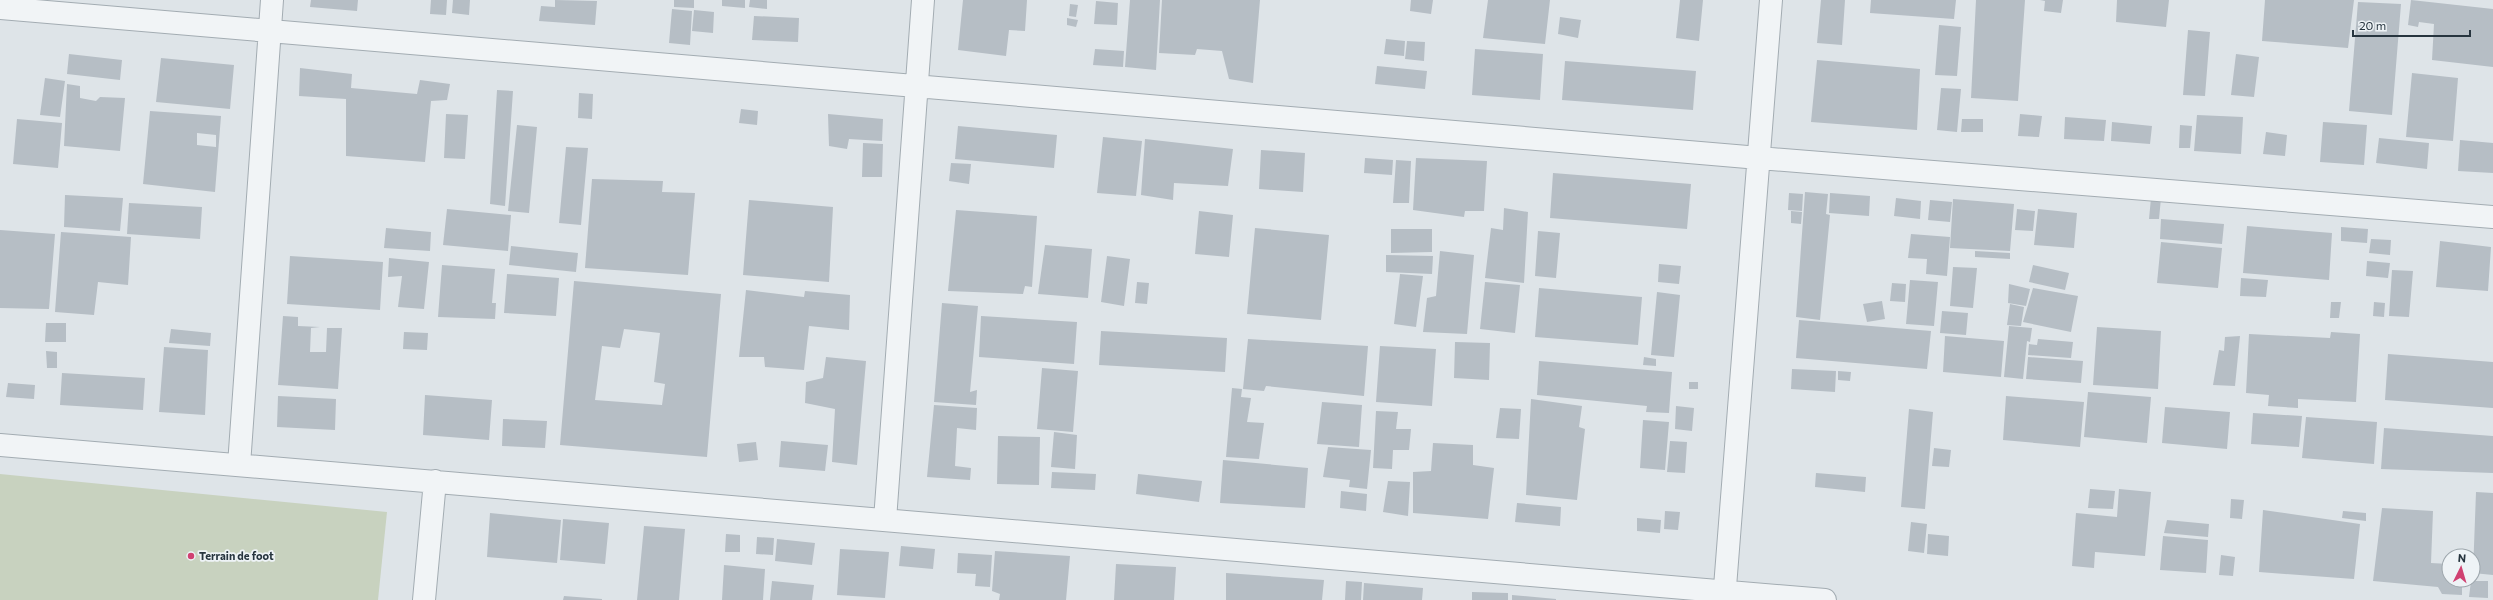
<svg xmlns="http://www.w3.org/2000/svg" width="2493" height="600" font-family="Commissioner,sans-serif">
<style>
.green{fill:#c8d2bf}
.building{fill:#b6bec5;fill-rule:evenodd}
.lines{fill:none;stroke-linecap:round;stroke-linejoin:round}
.minor-casing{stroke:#a3acb2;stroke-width:24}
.minor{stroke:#f1f4f6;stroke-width:22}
.poi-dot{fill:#d04171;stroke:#eef3f6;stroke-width:1.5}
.labels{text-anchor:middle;stroke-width:3.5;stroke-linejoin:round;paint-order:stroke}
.poi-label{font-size:11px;font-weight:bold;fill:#27353f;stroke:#eef3f6;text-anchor:start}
</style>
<rect width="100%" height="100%" fill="#dee4e8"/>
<!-- green -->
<path class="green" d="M0 474 387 512 378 600H0Z"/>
<!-- building -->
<path class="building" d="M311 0H358L357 11 310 7Z
M431 0H447L446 15 430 14Z
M453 0H470L469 15 452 13Z
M555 0 597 1 595 25 539 21 541 6 555 7Z
M674 0H694V8L674 7Z
M722 0H745V8L722 6Z
M750 0H767V9L749 7Z
M963 0H1027L1025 31 1009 30 1006 56 958 50Z
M1130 0H1160L1156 70 1125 67Z
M1162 0H1260L1253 83 1229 79 1222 51 1197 49 1195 55 1159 53Z
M1411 0H1433L1431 14 1410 11Z
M1488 0H1550L1545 44 1483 38Z
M1680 0H1703L1699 41 1676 38Z
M1821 0H1845L1842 45 1817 43Z
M1871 0H1956L1954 19 1870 13Z
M1976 0H2025L2018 101 1971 98Z
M2040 0H2063L2061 13 2044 11 2045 1Z
M2117 0H2169L2166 27 2116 22Z
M2265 0H2354L2348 48 2262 41Z
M2411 0 2493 9V67L2432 60 2434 24 2419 22 2418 27 2408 25Z
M1096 1 1118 3 1117 25 1094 24Z
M2358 2 2401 4 2392 115 2349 111Z
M1070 4 1078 5 1076 17 1069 16Z
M672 9 692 11 690 45 669 43Z
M694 10 714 12 713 33 692 31Z
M754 16 799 18 798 42 752 40Z
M1560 17 1581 20 1578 38 1558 34Z
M1067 18 1078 20 1076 27 1067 25Z
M1939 25 1961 27 1957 76 1935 75Z
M2188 30 2210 32 2205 96 2183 95Z
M1386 39 1405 41 1404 56 1384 54Z
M1407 41 1425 42 1424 61 1405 59Z
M1095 49 1124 51 1123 67 1093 65Z
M1475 49 1543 54 1540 100 1472 95Z
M69 54 122 60 120 80 67 74Z
M2236 54 2259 57 2254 97 2231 95Z
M161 58 234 65 230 109 156 102Z
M1817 60 1920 69 1917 130 1811 122Z
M1565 61 1696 71 1693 110 1562 100Z
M1377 66 1427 71 1425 89 1375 84Z
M300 68 352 74 351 88 417 94 420 80 450 84 447 100 431 101 425 162 346 156V99L299 96Z
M2412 73 2458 78 2453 141 2406 137Z
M45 78 65 81 60 117 40 115Z
M67 84 80 86V98L96 101 100 97 125 98 120 151 64 146Z
M1941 88 1961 89 1957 132 1937 130Z
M497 90 513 91 505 206 490 204Z
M579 93 593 94 592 119 578 118Z
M741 109 758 111 757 125 739 123Z
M150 111 221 116 215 192 143 184ZM197 133 216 135V147L197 145Z
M446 114 468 115 465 159 444 158Z
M828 114 883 119 882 141 849 139 847 149 829 146Z
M2020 114 2042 116 2039 137 2018 136Z
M2197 115 2243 117 2241 154 2194 151Z
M2065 117 2106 120 2104 141 2064 139Z
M17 119 62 123 58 168 13 164Z
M1962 119H1983V132H1961Z
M2112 122 2152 126 2150 144 2111 141Z
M2323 122 2367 125 2364 165 2320 162Z
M517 125 537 127 529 213 508 211Z
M2180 125 2192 126 2190 148H2179Z
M958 126 1057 135 1054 168 955 159Z
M2266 132 2287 135 2285 156 2263 154Z
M1103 137 1142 141 1136 196 1097 193Z
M2379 138 2429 143 2427 169 2376 163Z
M1145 139 1233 149 1228 186 1174 183 1173 200 1141 195Z
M2460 140 2493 143V173L2458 171Z
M863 143 883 144 882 177H862Z
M566 147 588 148 581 225 559 223Z
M1261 150 1305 153 1303 192 1259 189Z
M1365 158 1393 160 1392 175 1364 173Z
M1416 158 1487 161 1484 211H1465L1464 217 1413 210Z
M1396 160 1411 161 1409 203H1393Z
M951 163 971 164 969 184 949 181Z
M1553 173 1691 184 1687 229 1550 218Z
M592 179 663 181 662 192 695 193 688 275 585 268Z
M1805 192 1828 194 1826 214 1830 215 1820 320 1796 317Z
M1789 193 1803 194 1802 211 1788 210Z
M1830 193 1870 196 1869 216 1829 213Z
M65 195 123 198 120 231 64 227Z
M1896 198 1921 201 1920 219 1894 216Z
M2151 198H2161L2159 219H2149Z
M1953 199 2014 204 2010 251 1950 248Z
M749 200 833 207 829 282 743 275Z
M1930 200 1952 202 1950 222 1928 220Z
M129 203 202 207 200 239 127 234Z
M1504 208 1528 212 1524 283 1485 278 1491 228 1503 230Z
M447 209 511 215 508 251 443 245Z
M2017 209 2035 211 2033 231 2015 230Z
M2038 209 2077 213 2074 248 2034 245Z
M956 210 1037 216 1032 287 1025 286 1023 294 948 291Z
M1199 211 1233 215 1229 257 1195 254Z
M1791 211 1802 212 1801 224 1791 223Z
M2161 219 2224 224 2222 244 2160 239Z
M2247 226 2332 233 2329 280 2243 273Z
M2341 227 2368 229 2367 243 2341 241Z
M386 228 431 232 430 251 384 248Z
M1255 228 1329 235 1321 320 1247 314Z
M1391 229H1432V252L1391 253Z
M0 230 55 234 49 309 0 308Z
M1538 231 1560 233 1556 278 1535 276Z
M61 232 131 237 128 285 98 282 94 315 55 312Z
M1911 234 1950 237 1947 276 1926 274 1927 259 1908 258Z
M2371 239 2391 240 2390 255 2369 253Z
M2440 241 2491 247 2488 291 2436 287Z
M2161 242 2222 248 2218 288 2157 283Z
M1045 245 1092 249 1088 298 1038 294Z
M511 246 578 253 576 272 509 265Z
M1440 251 1474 255 1467 334 1423 332 1427 298 1436 296Z
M1975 251 2010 253V259L1975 257Z
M1386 255 1433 256 1432 274 1386 272Z
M290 256 383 262 380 310 287 304Z
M1107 256 1130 259 1124 306 1101 302Z
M389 258 429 262 424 309 398 307 402 276 388 277Z
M2367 261 2390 263 2388 278 2366 276Z
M1659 264 1681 266 1679 284 1658 282Z
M442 265 495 269 492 303H496L495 319 438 317Z
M2033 265 2069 273 2065 290 2029 282Z
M1953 267 1977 268 1973 308 1950 306Z
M2392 270 2413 271 2409 317 2389 316Z
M507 274 559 278 556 316 504 313Z
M1400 274 1423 276 1416 327 1394 324Z
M2241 278 2268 280 2266 297 2240 296Z
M1910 280 1938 282 1934 326 1906 324Z
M574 281 721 294 707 457 560 445ZM624 329 660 333 654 382 665 384 662 405 595 400 602 346 620 348Z
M1137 282 1149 283 1147 304 1135 303Z
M1485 282 1520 285 1515 333 1480 329Z
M1892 283 1906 284 1905 302 1890 301Z
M2009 284 2030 289 2026 306 2008 303Z
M1539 288 1642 297 1638 345 1535 337Z
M2033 288 2078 296 2071 332 2023 322Z
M746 290 804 297 805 291 850 295 849 330 809 326 804 370 765 367 764 357H739Z
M1657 292 1680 295 1674 357 1651 355Z
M1882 301 1885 319 1867 322 1863 304Z
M2331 302H2341L2339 318H2330Z
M2374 302 2385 303 2384 317 2373 316Z
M942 303 978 306 970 392 977 390 976 405 934 402Z
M2010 304 2024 307 2021 326 2007 325Z
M1942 311 1968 313 1966 335 1940 333Z
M283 316 298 317V326L320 327 311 328 310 352H326L327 328H342L338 389 278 385Z
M981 316 1077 322 1074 364 979 357Z
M1799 320 1931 331 1927 369 1796 358Z
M46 323H66V342H45Z
M2009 326 2032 328 2030 342 2027 341 2023 379 2004 377Z
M2097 327 2161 331 2158 389 2093 385Z
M171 329 211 333 210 346 169 343Z
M1101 331 1227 338 1225 372 1099 365Z
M404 332 428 333 427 350 403 349Z
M2331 332 2360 334 2356 402 2298 399V408L2268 406 2269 395 2246 393 2249 334 2330 338Z
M1945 336 2004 341 2001 377 1943 372Z
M2240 336 2235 386 2213 385 2219 350 2224 351 2225 337Z
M1248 339 1368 346 1364 396 1266 386 1264 391 1243 389Z
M2038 339 2073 342 2071 358 2028 355 2029 344 2037 345Z
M1455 342 1490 343 1489 380 1454 378Z
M1380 346 1436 349 1432 406 1376 402Z
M164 347 208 350 205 415 159 412Z
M46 351 57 352V368H47Z
M2388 354 2493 362V408L2385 400Z
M826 357 866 361 857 465 832 462 835 409 805 403 806 382 823 378Z
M1644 357 1656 359V366L1643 365Z
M2028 357 2083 361 2081 383 2026 379Z
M1539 361 1672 372 1669 413 1646 412 1647 406 1537 395Z
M1042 368 1078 371 1073 432 1037 429Z
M1792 369 1836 371 1835 392 1791 389Z
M1838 371 1851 372 1850 381 1838 380Z
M62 373 145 378 143 410 60 405Z
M1689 382H1698V389H1689Z
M8 383 35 385 34 399 6 397Z
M1232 388 1242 389 1241 397 1251 398 1247 422 1264 423 1259 459 1226 457Z
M2088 392 2151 397 2147 443 2084 437Z
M425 395 492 400 489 440 423 435Z
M278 396 336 399 335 430 277 427Z
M2006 396 2084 402 2080 447 2003 440Z
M1531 399 1582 406 1579 427 1585 429 1577 500 1526 495Z
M1322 402 1362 405 1359 447 1317 444Z
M934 405 977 408 976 430 957 428 955 466 971 468 970 480 927 477Z
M1676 406 1694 408 1692 431 1675 429Z
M2165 407 2230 412 2227 449 2162 443Z
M1500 408 1521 409 1519 439 1496 438Z
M1909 409 1933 412 1925 509 1901 507Z
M1376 411 1398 412 1396 429H1411L1409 450H1393L1392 469 1373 468Z
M2253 413 2302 416 2299 447 2251 444Z
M2306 417 2377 422 2374 464 2302 458Z
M503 419 547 421 545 448 502 446Z
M1643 420 1669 422 1665 470 1640 468Z
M2384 428 2493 436V473L2381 469Z
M1054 432 1077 435 1075 469 1051 467Z
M998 436 1040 437 1039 485 997 484Z
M781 441 828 445 825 471 779 467Z
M1670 441 1687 442 1685 473 1667 472Z
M756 442 758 460 739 462 737 444Z
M1433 443 1473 445V465L1494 468 1488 519 1413 513V472L1431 471Z
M1328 447 1371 450 1367 489 1349 487 1350 480 1323 477Z
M1934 448 1951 450 1949 467 1932 466Z
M1223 460 1308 468 1305 508 1220 503Z
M1052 472 1096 474 1095 490 1051 488Z
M1816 473 1866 477 1865 492 1815 487Z
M1138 474 1202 481 1199 502 1136 494Z
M1388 481 1410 482 1408 516 1383 512Z
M2090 489 2115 491 2113 509 2088 508Z
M2119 489 2151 492 2145 556 2095 552 2094 568 2072 566 2076 513 2117 517Z
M1341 491 1367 494 1366 511 1340 508Z
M2476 492 2493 493V575L2473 573Z
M2231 499 2244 500 2242 519 2230 518Z
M1517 503 1561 507 1560 526 1515 522Z
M2382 508 2433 511 2431 563 2449 564V580H2462V595L2442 594 2438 587 2373 581Z
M2263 510 2360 524 2354 579 2259 572Z
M1665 511 1680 512 1678 530 1664 529Z
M2343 511 2366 513V521L2342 518Z
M490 513 561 520 557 563 487 557Z
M1637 518 1661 520 1660 533 1637 531Z
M563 519 609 523 605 564 560 560Z
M2167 520 2209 524 2208 537 2164 533Z
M1911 522 1927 524 1924 553 1908 551Z
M644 526 685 529 679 600H637Z
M726 534 740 535V552H725Z
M1928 534 1949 536 1948 556 1927 554Z
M2163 536 2208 540 2206 573 2160 570Z
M757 537 774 538 773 555 756 554Z
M777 539 815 543 812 565 775 561Z
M901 546 935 549 933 569 899 566Z
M840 549 889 552 885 598 837 595Z
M995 551 1070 556 1066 600H999L1000 594 992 591Z
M958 553 992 555 990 587 975 586 976 574 957 573Z
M2221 555 2235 557 2233 576 2219 575Z
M1116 564 1176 567 1174 600H1114Z
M724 565 765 569 763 600H722Z
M1226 573 1324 580 1322 600H1226Z
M772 581 814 585 812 600H770Z
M1346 581 1362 582 1361 600H1345Z
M2471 581H2488V598L2469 597Z
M1364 583 1423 588 1422 600H1363Z
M1472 592 1508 593V600H1472Z
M1512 595 1556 599V600H1512Z
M564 596 602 599V600H563Z"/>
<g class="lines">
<!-- minor casing -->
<g class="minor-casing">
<path id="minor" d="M0 8 1759 158 2493 217
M0 445 1825 600
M239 465 272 0
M885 520 923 0
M424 600 435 481
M1724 600 1771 0"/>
</g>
<!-- minor -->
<use href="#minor" class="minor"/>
</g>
<!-- markers -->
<circle class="poi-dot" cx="191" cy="556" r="4"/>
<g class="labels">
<!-- poi labels -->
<g class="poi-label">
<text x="199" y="560">Terrain de foot</text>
</g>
</g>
<!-- north arrow -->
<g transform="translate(2461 568) rotate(5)"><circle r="19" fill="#eef3f6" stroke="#9ea7ad"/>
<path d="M0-3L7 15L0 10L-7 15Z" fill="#d04171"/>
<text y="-6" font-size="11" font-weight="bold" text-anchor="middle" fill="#27353f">N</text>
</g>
<!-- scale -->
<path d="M2353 30v6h117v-6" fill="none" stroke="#27353f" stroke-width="2"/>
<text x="2359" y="30" font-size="12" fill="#27353f" stroke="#eef3f6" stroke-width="3" paint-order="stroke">20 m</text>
</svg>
